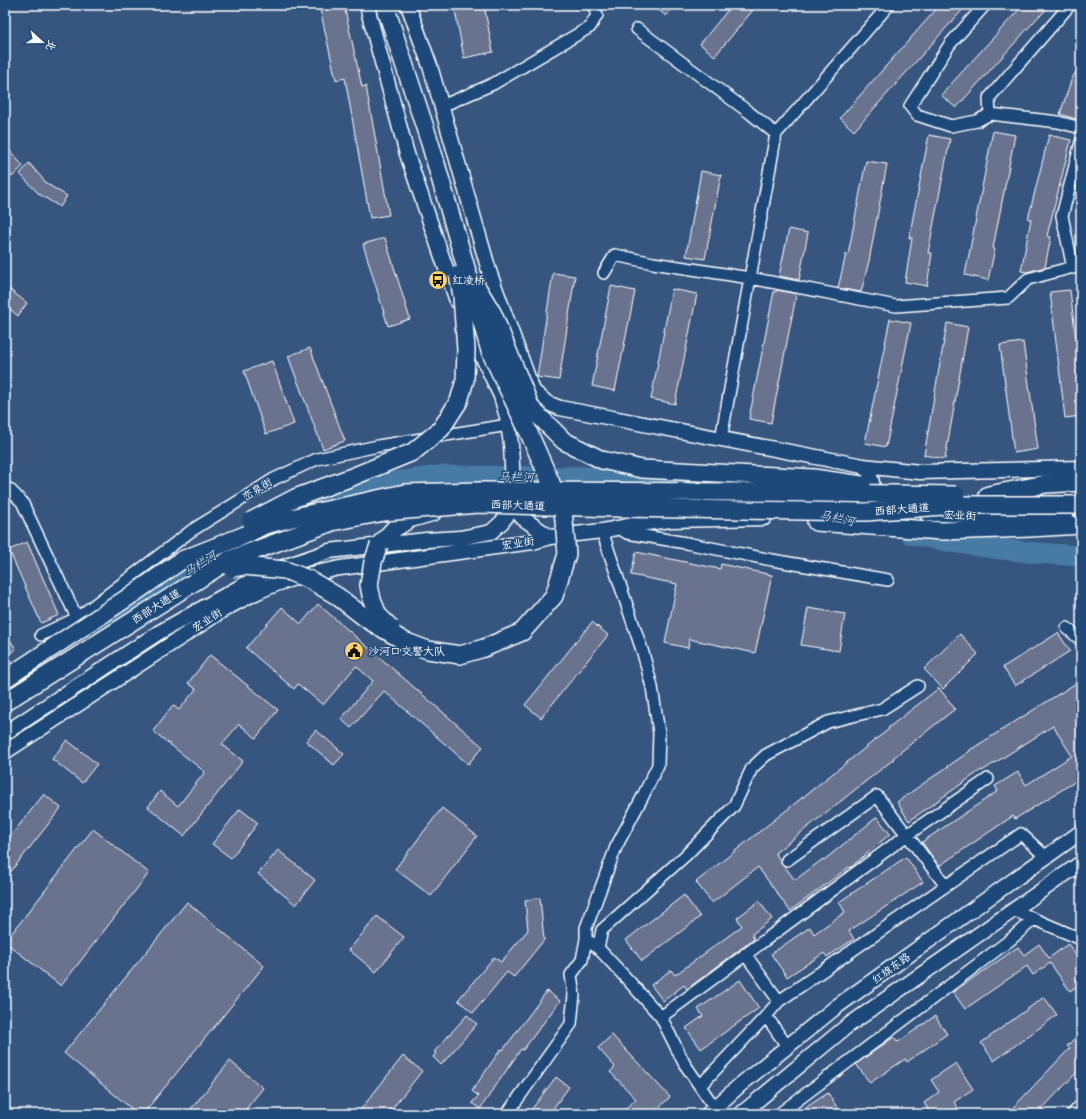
<svg xmlns="http://www.w3.org/2000/svg" width="1086" height="1119" font-family="'Playpen Sans','LXGW WenKai TC',sans-serif">
<style>
.lines{fill:none;stroke-linecap:round;stroke-linejoin:round}
.river{stroke:#477aa4;stroke-width:21}
.building{fill:#6b738d;stroke:#fff}
.minor-casing{stroke:#fff;stroke-width:14}
.major-casing{stroke:#fff;stroke-width:17}
.highway-casing{stroke:#fff;stroke-width:20}
.minor{stroke:#1f4a7a;stroke-width:11}
.major{stroke:#1f4a7a;stroke-width:14}
.highway{stroke:#1f4a7a;stroke-width:17}
.highway-bridge-casing{stroke:#fff;stroke-width:20;stroke-linecap:butt}
.highway-bridge{stroke:#1f4a7a;stroke-width:17}
.labels{text-anchor:middle;stroke-width:3;stroke-linejoin:round;paint-order:stroke}
.poi-label{font-size:11px;fill:#fff;stroke:#1f4a7a;text-anchor:start}
.street-label{font-size:11px;fill:#fff;stroke:#1f4a7a}
.water-label{font-size:12px;font-style:italic;fill:#d1dee8;stroke:#1f4a7a}
</style>
<rect width="100%" height="100%" fill="#365680"/>
<filter id="ink" filterUnits="userSpaceOnUse"><feTurbulence type="fractalNoise" baseFrequency=".025" numOctaves="2"/><feDisplacementMap in="SourceGraphic" scale="8" xChannelSelector="R" yChannelSelector="G"/><feConvolveMatrix kernelMatrix="1 2 1 2 8 2 1 2 1" color-interpolation-filters="sRGB"/></filter>
<g filter="url(#ink)">
<g class="lines">
<!-- river -->
<path class="river" d="M719 496 783 507
M269 523 300 505 352 488 439 476 601 477 668 488
M911 534C967 546 1024 553 1081 556
M104 630 208 558 232 545"/>
</g>
<!-- building -->
<path class="building" d="M319 5H344L362 87 366 86 389 215 370 218 345 78 336 80Z
M454 5H484L493 52 464 58Z
M653 5H676L666 16Z
M732 5H747L753 10 715 56 700 44Z
M940 5H967L946 28 854 131 840 118Z
M1023 5H1050L1040 16V15L956 108 941 95Z
M1081 65V115L1079 120 1060 114 1072 78Z
M993 131 1015 135 993 248 995 249 988 280 965 275Z
M929 135 950 139 928 253H932L927 286 905 282 912 238H909Z
M1049 135 1071 140 1047 236 1051 237 1045 267 1027 272 1021 271 1031 219H1028Z
M5 145 23 166 12 177 5 168Z
M866 161 887 164 869 261 861 292 838 288 846 254 848 255Z
M29 163 47 184 67 196 60 207 39 194 20 174Z
M701 171 721 175 705 259 686 256Z
M789 229 808 233 799 280 779 276Z
M385 238 410 319 388 326 363 244Z
M553 273 575 276 559 380 537 377Z
M5 286 27 303 18 316 5 305Z
M611 286 635 291 615 391 592 386Z
M672 289 697 294 675 404 651 399Z
M777 290 796 294V296L771 423 749 419 774 291 776 292Z
M1070 290 1081 381V416L1065 418 1050 292Z
M890 319 911 323 886 447 865 443Z
M947 323 968 327 945 459 924 455Z
M1023 342 1038 449 1014 453 1000 345Z
M310 348 345 441 323 449 288 356Z
M272 361 294 424 266 434 244 371Z
M27 542 59 615 41 623 9 550Z
M636 552 720 569 721 564 772 575 755 653 689 639 688 648 665 643 677 584 631 575Z
M318 604 483 747 468 764 384 691 351 728 341 719 373 681 356 666 323 705 298 684 294 689 246 648 282 607 301 624Z
M808 608 845 614 839 651 801 645Z
M592 622 608 635 541 718 525 705Z
M5 632 16 649 5 656Z
M1058 633 1070 651 1015 686 1003 667Z
M960 634 978 654 943 689 924 669Z
M210 655 278 710 256 738 239 724 222 744 243 761 184 836 148 807 160 791 178 806 205 772 153 731 173 705 179 710 196 689 188 683Z
M1081 680V778L1015 819 1013 816 939 866 922 842 998 791 995 786 1018 772 1026 785 1072 756 1053 726 982 771 981 770 909 821 897 802 970 751V750Z
M939 688 955 709 893 758 894 759 775 853 780 860 782 864 785 867 795 880 823 859 824 860 877 817 890 834 850 868 849 867 790 911 758 867 712 903 696 882 827 778 889 729 888 728Z
M316 730 344 754 334 765 306 741Z
M67 740 97 764 82 783 52 759Z
M44 794 61 808 5 879V843Z
M442 808 477 836 431 896 395 869Z
M240 809 258 823 231 858 212 844Z
M93 829 149 873 61 986 5 942Z
M278 850 315 880 296 905 258 874Z
M906 857 923 882 849 931 854 939 827 957 824 953 787 977 771 954 810 927 814 934 845 912 839 902Z
M684 895 700 917 642 961 626 940Z
M540 898 544 940 514 977 507 972 473 1013 458 1000 494 957 501 962 528 930 525 900Z
M759 901 772 919 752 934 754 939 687 989 684 985 663 1001 651 985 671 970 675 975 742 926 737 918Z
M187 902 264 966 143 1114H138L64 1053Z
M377 916 404 937 376 972 349 950Z
M1039 944 1049 958 1068 944 1081 962V983L1070 991 1050 963 1033 975 1027 966 965 1009 953 992 1018 947 1024 955Z
M740 980 759 1008 701 1049 686 1028 703 1016 698 1009Z
M547 991 560 1001 523 1050 521 1049 480 1109 472 1103 478 1096 472 1091 501 1049 503 1050Z
M1044 997 1057 1015 994 1061 981 1043Z
M467 1015 477 1024 441 1065 433 1057 436 1053 434 1052Z
M935 1016 947 1034 907 1062 905 1059 870 1083 856 1064 894 1037 898 1042Z
M1081 1032V1068L1037 1114H1007L1070 1048 1067 1046Z
M612 1035 670 1097 652 1114H620L636 1099 610 1072 615 1067 598 1048Z
M403 1056 422 1071 388 1114H357Z
M230 1061 263 1088 242 1114H187Z
M956 1063 973 1089 954 1102 958 1108 949 1114H931L924 1103 939 1092 931 1080Z
M556 1077 569 1087 549 1114H528Z
M828 1093 841 1114H796Z"/>
<g class="lines">
<!-- minor casing -->
<g class="minor-casing">
<path id="minor" d="M985 5 950 44 910 106 917 115 951 126 977 121 990 114 1058 122 1081 128
M637 29 750 113 776 134
M442 106 493 84 590 27 597 15 593 5
M990 114 989 98 1070 5
M1073 268 1062 216 1081 142
M604 273 615 255 653 263 750 278 896 306 1008 298 1028 279 1081 265
M721 439 776 134 889 5
M5 487 9 489 22 502 77 618
M619 528 627 533 686 543 772 560 888 580
M602 531 643 653 652 687 659 733 658 765 642 798 616 847 586 928V939L598 948 627 979 661 1017 684 1063 719 1114
M1067 628 1081 640
M41 635 77 618 191 531 274 479 317 459 378 446 508 425
M787 860 877 796 946 886
M1013 910 1081 939
M598 948 602 930 686 855 734 806 752 768 766 755 828 722 882 709 918 686
M745 954 779 1001
M766 1016 779 1001 1021 834 1046 857
M661 1017 907 835 988 779
M700 1086 766 1016 787 1046
M507 1114 571 1024 574 995 571 975 582 960 586 939
M779 1114 1010 940 1034 919
M1073 1114 1081 1105"/>
</g>
<!-- major casing -->
<g class="major-casing">
<path id="major" d="M367 5 370 18 407 154 457 301
M408 5 430 66 490 274 533 391 547 403 560 408 863 466 920 472 1081 468
M863 466C874 479 876 489 866 503
M513 508 524 519 550 537
M927 514H943L1066 519
M5 733 158 633 263 574 329 551 426 540 460 538 491 532 502 522 513 508V485L511 444 507 417 501 396 466 322
M5 752 223 610C243 599 263 588 285 581 303 575 322 572 340 568L533 542 550 537 602 531 632 525 670 520 764 518
M708 1114 740 1085 836 1007 1081 832
M741 1114 846 1027 1081 863"/>
</g>
<!-- highway casing -->
<g class="highway-casing">
<path id="highway" d="M988 495 1046 484 1081 482
M816 522 942 531 1030 528 1081 525
M379 545 395 528 409 519 433 512"/>
</g>
<!-- minor -->
<use href="#minor" class="minor"/>
<!-- major -->
<use href="#major" class="major"/>
<!-- highway -->
<use href="#highway" class="highway"/>
<!-- highway-bridge casing -->
<g class="highway-bridge-casing">
<path id="highway-bridge" d="M478 289 493 314 531 408 564 441 602 460 642 469 813 478 862 485
M251 521 295 498 352 477 413 452 441 429 459 401 465 380 466 350 462 296 458 275
M379 545 373 562 369 585 372 600 378 615 391 628
M232 568 244 566 285 570 310 580 337 596 368 620 404 641 428 650 460 655 484 648 522 632 554 596 567 554 563 510 528 431 490 351 430 143 388 15
M5 679 133 594 182 560 245 535 265 525 304 515 405 493 479 491 749 492 956 495
M5 702 229 560 332 522 384 512 478 504 621 508 866 512 955 505H1081"/>
</g>
<!-- highway-bridge -->
<use href="#highway-bridge" class="highway-bridge"/>
</g>
</g>
<!-- icons -->
<defs>
<g id="bus-disc" transform="scale(1)"><circle r="9.5" fill="#ffd166" stroke="#1f4a7a"/><path d="M-5-6H5V4H4V6H2V4H-2V6H-4V4H-5ZM-3.5-4V0h7V-4ZM-3.5 1.2v1.5H-2V1.2ZM2 1.2v1.5H3.5V1.2Z" fill="#111"/></g>
<g id="civic-disc" transform="scale(1)"><circle r="9.5" fill="#ffd166" stroke="#1f4a7a"/><path d="M-.6-6.5H3V-4.5H.6V-3L4-1V1h2V6H-6V1h2V-1L-.6-3ZM-1.2 2.5V6h2.4V2.5Z" fill="#111"/></g>
</defs>
<g fill-rule="evenodd">
<use href="#bus-disc" x="438" y="280"/>
<use href="#civic-disc" x="354" y="651"/>
</g>
<g class="labels">
<!-- poi labels -->
<g class="poi-label">
<text x="452" y="284">红凌桥</text>
<text x="368" y="655">沙河口交警大队</text>
</g>
<!-- street labels -->
<g class="street-label">
<text transform="translate(257 489) rotate(-32)" y="4">峦泉街</text>
<text transform="translate(518 505) rotate(2)" y="4">西部大通道</text>
<text transform="translate(902 509) rotate(-4)" y="4">西部大通道</text>
<text transform="translate(960 515) rotate(2)" y="4">宏业街</text>
<text transform="translate(518 543) rotate(-9)" y="4">宏业街</text>
<text transform="translate(156 606) rotate(-32)" y="4">西部大通道</text>
<text transform="translate(207 620) rotate(-33)" y="4">宏业街</text>
<text transform="translate(891 968) rotate(-36)" y="4">红旗东路</text>
</g>
<!-- water labels -->
<g class="water-label">
<text x="516" y="481">马栏河</text>
<text transform="translate(837 518) rotate(12)" y="4">马栏河</text>
<text transform="translate(200 564) rotate(-33)" y="4">马栏河</text>
</g>
</g>
<!-- margin -->
<rect width="1086" height="1119" fill="none" stroke="#1f4a7a" stroke-width="20"/>
<rect x="10" y="10" width="1066" height="1099" fill="none" stroke="#fff" stroke-width="1.5" filter="url(#ink)"/>
<!-- north arrow -->
<g transform="translate(42 42) rotate(111)" stroke="#1f4a7a" stroke-width="3" paint-order="stroke">
<path d="M0-3L7 15L0 10L-7 15Z" fill="#ffffff"/>
<text y="-6" font-size="11" font-weight="bold" text-anchor="middle" fill="#ffffff">北</text>
</g>
</svg>
